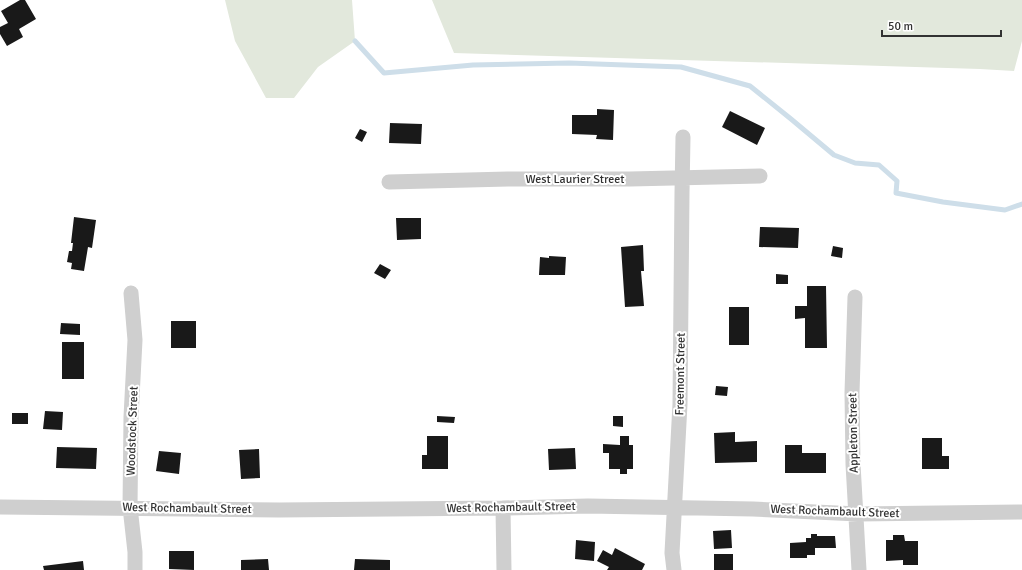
<svg xmlns="http://www.w3.org/2000/svg" width="1022" height="570" font-family="Signika,sans-serif">
<style>
.green{fill:#e2e8dc}
.lines{fill:none;stroke-linecap:round;stroke-linejoin:round}
.stream{stroke:#cedee9;stroke-width:5}
.building{fill:#191919}
.street{stroke:#cfcfcf;stroke-width:15}
.labels{text-anchor:middle;stroke-width:4;stroke-linejoin:round;paint-order:stroke}
.street-label{font-size:12px;fill:#323232;stroke:#fff}
</style>
<rect width="100%" height="100%" fill="#fff"/>
<!-- green -->
<path class="green" d="M225 0H352L355 41 318 67 294 98H266L235 41Z
M432 0H1022V41L1014 71 980 69 454 53Z"/>
<g class="lines">
<!-- stream -->
<path class="stream" d="M355 41 384 73 473 65 569 63 681 67 750 86 791 119 834 155 855 163 879 165 897 181 896 193 943 202 1005 210 1022 204"/>
</g>
<!-- building -->
<path class="building" d="M20 0H25L36 19 19 29 23 37 7 46 0 34V27L8 23 1 11Z
M597 109 614 110 613 140 596 139 597 135 572 134V115H597Z
M730 111 765 128 757 145 722 127Z
M390 123 422 124 421 144 389 143Z
M360 129 367 132 362 142 355 138Z
M74 217 96 220 92 248 88 247 84 271 71 269 72 263 67 262 69 251H72L73 243H71Z
M396 218H421V239L397 240Z
M760 227 799 228 798 248 759 247Z
M643 245 644 271H641L644 306 625 307 621 247Z
M833 246 843 248 842 258 831 256Z
M549 256 566 257 565 275H539L540 257 549 258Z
M380 264 391 270 385 279 374 273Z
M776 274 788 275V284H776Z
M807 286H826L827 348H805V318L795 319V306H807Z
M729 307H749V345H729Z
M171 321H196V348H171Z
M61 323 80 324V335L60 334Z
M62 342H84V379H62Z
M716 386 728 387 727 396 715 395Z
M45 411 63 412 62 430 43 429Z
M12 413H28V424H12Z
M437 416 455 417 454 423 437 422Z
M613 416H623V427L613 426Z
M735 432V442L757 441V462L715 463 714 433Z
M427 436H448V469H422V455H427Z
M620 436H629V445H633V469H627V474H620V469H609V453H603V444L620 445Z
M922 438H942V456H949V469H922Z
M785 445H802V453H826V473H785Z
M57 447 97 448 96 469 56 468Z
M575 448 576 469 549 470 548 449Z
M259 449 260 478 241 479 239 450Z
M159 451 181 453 179 474 156 471Z
M731 530 732 548 714 549 713 531Z
M811 534H817V536H835L836 548H815V555H807V558H790V543L806 542V538H811Z
M893 535H904L905 541H918V565H903V560L886 561V540H893Z
M576 540 595 542 594 561 575 559Z
M615 548 645 564 642 570H607L609 567 597 561 603 550 612 555Z
M169 551H194V570L169 569Z
M714 554H733V570H714Z
M268 559 269 570H241V560Z
M355 559 390 560V570H354Z
M83 561 84 570H44L43 566Z"/>
<g class="lines">
<!-- street -->
<path class="street" d="M389 182 508 179H630L760 176
M131 293 135 340 131 417 130 507 135 552V570
M855 297 852 393 853 464 859 570
M0 507 279 510 503 508 588 506 753 509 858 514 1022 512
M503 508 504 570
M674 570 672 553 680 404 682 193 683 137"/>
</g>
<g class="labels">
<!-- street labels -->
<g class="street-label">
<text x="575" y="183">West Laurier Street</text>
<text transform="translate(680 374) rotate(-89)" y="4">Freemont Street</text>
<text transform="translate(132 431) rotate(-88)" y="4">Woodstock Street</text>
<text transform="translate(853 433) rotate(-91)" y="4">Appleton Street</text>
<text transform="translate(511 507) rotate(-1)" y="4">West Rochambault Street</text>
<text transform="translate(187 508) rotate(1)" y="4">West Rochambault Street</text>
<text transform="translate(835 511) rotate(2)" y="4">West Rochambault Street</text>
</g>
</g>
<!-- scale -->
<path d="M882 30v6h119v-6" fill="none" stroke="#323232" stroke-width="2"/>
<text x="888" y="30" font-size="12" fill="#323232" stroke="#ffffff" stroke-width="3" paint-order="stroke">50 m</text>
</svg>
